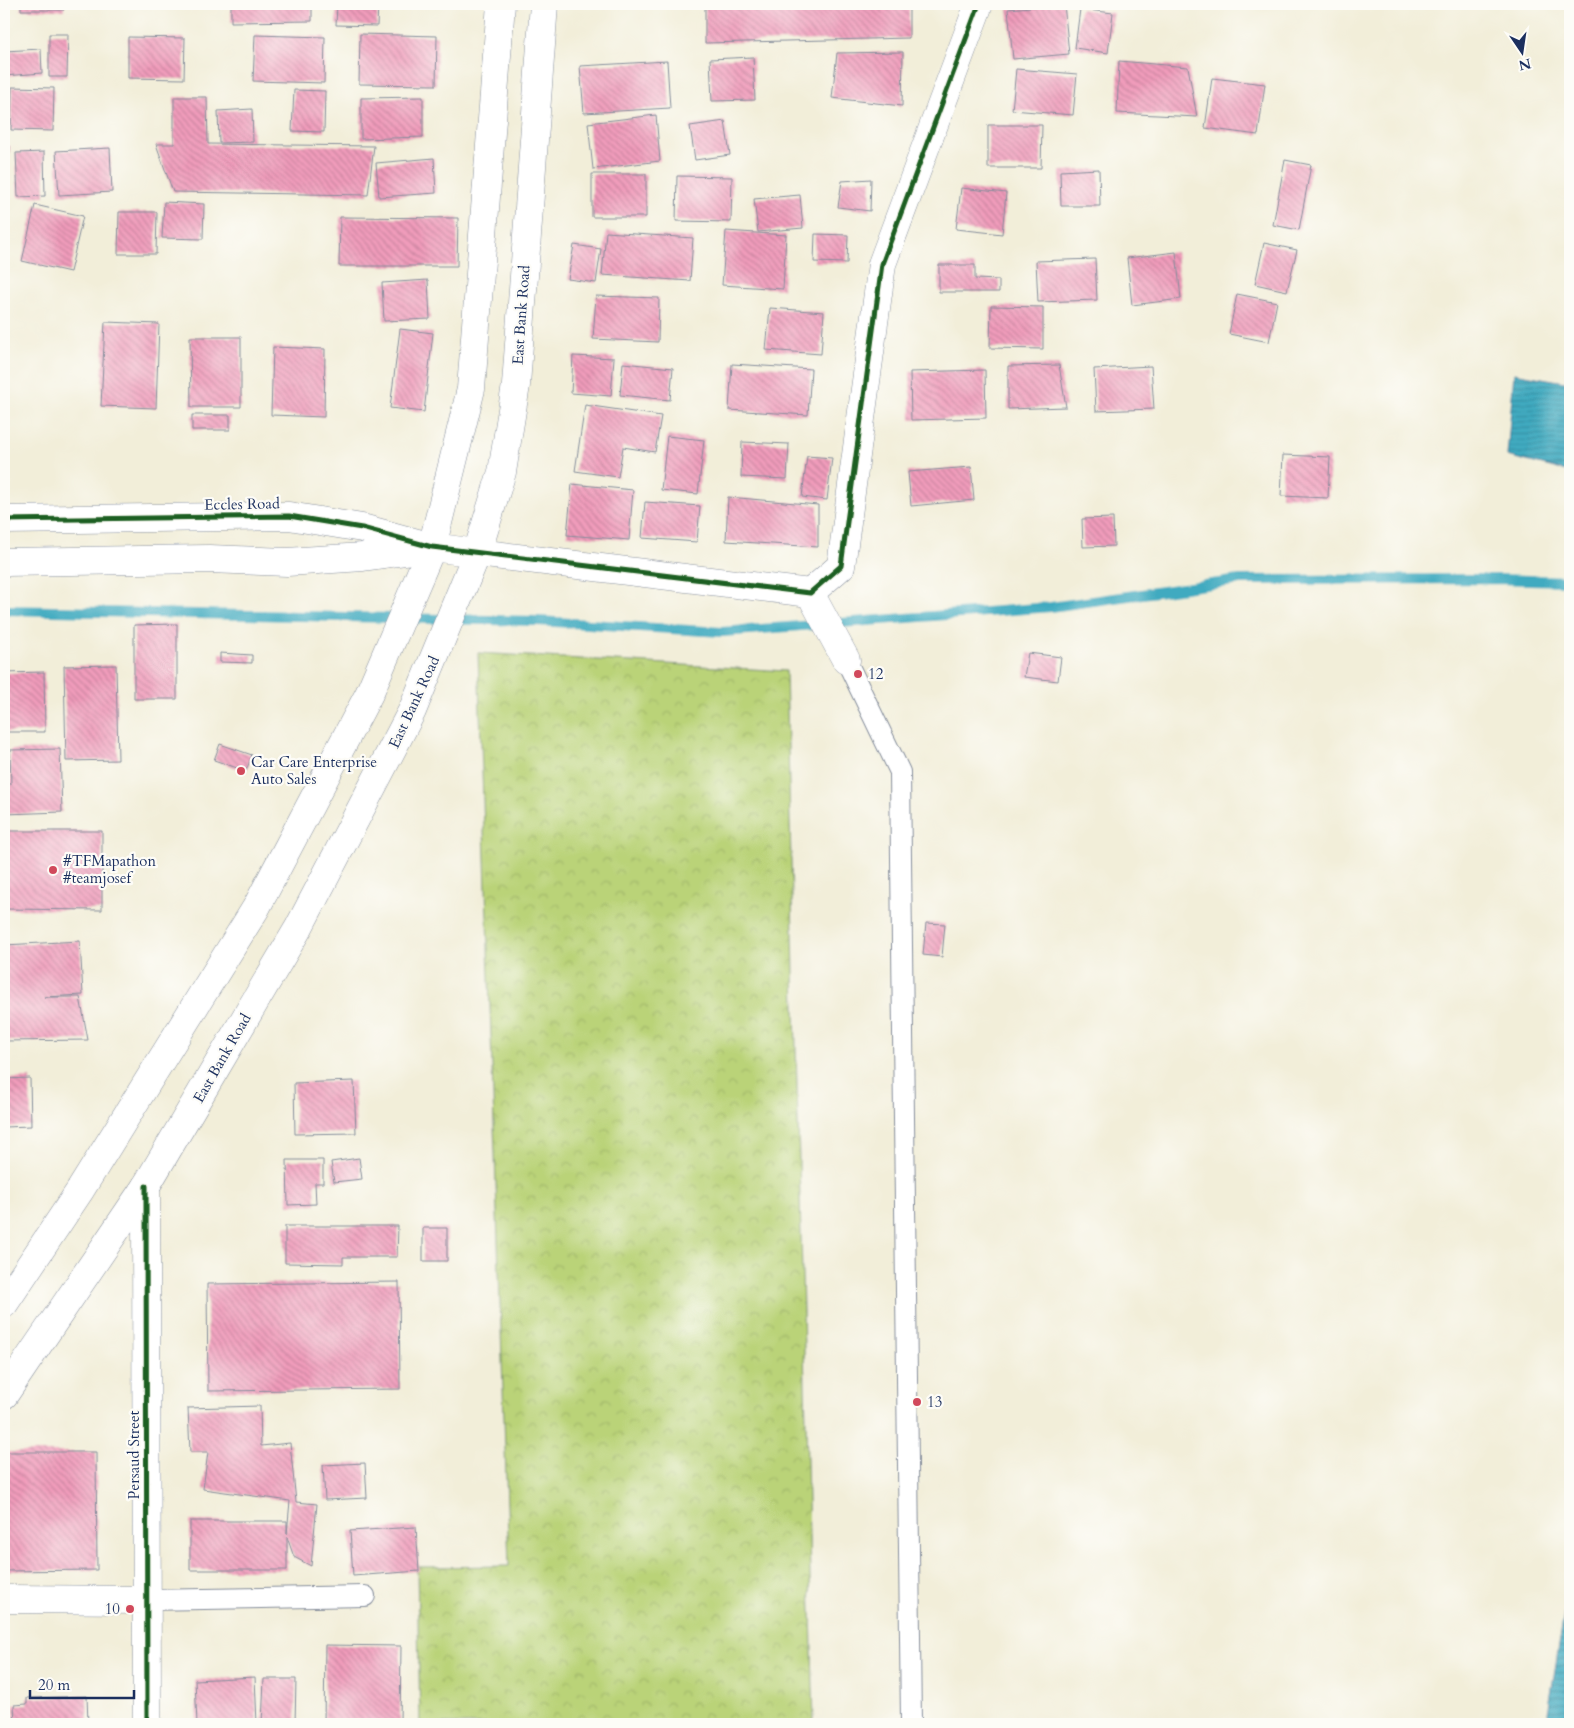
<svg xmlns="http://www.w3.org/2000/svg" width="1574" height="1728" font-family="Cardo,serif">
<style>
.park{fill:url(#park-crowns);stroke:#6a816b}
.water{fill:url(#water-rules);stroke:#2e6c8f}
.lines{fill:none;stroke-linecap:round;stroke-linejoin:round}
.stream{stroke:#40aac0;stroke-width:10}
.building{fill:url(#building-back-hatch)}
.lane-casing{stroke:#868e9c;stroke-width:22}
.street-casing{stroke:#868e9c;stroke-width:29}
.secondary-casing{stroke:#868e9c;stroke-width:29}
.primary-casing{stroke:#868e9c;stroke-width:29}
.lane{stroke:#fff;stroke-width:20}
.street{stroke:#fff;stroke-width:28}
.secondary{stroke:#fff;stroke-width:28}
.primary{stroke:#fff;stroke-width:28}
.cycleway-casing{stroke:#fdfcf7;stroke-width:8}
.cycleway{stroke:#1b5e20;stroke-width:5}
.poi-dot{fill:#d1495b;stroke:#fdfcf7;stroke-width:2}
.labels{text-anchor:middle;stroke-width:4.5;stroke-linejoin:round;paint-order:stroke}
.street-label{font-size:15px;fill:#1b2f5e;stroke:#fdfcf7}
.poi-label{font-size:15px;fill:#1b2f5e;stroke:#fdfcf7;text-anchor:start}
</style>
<defs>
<pattern id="park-crowns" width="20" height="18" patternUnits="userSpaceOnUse" patternTransform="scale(1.25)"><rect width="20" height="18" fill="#bad378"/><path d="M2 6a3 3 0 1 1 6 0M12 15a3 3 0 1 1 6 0" fill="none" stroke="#9fb56a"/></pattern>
<pattern id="water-rules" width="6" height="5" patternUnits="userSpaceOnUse" patternTransform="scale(1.25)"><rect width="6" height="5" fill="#40aac0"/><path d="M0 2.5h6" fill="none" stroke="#358b9f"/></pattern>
<pattern id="building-back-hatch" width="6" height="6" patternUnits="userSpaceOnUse" patternTransform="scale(1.25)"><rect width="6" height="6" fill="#f19cbb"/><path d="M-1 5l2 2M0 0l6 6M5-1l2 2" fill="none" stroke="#c2809b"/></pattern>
</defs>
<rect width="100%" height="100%" fill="#fdfcf7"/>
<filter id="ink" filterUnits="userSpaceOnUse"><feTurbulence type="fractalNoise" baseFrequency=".02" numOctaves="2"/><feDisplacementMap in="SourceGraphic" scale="10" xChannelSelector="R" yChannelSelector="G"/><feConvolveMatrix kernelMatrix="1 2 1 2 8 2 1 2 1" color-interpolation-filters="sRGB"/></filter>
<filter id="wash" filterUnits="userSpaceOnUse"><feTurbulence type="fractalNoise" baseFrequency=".0096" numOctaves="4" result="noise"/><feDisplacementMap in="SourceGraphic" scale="20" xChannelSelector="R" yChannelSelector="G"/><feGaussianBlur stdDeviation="1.12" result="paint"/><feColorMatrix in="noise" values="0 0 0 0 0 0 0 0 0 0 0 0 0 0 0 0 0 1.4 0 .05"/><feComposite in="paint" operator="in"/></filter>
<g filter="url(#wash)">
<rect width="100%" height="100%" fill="#f2eed9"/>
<!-- park -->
<path class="park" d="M478 653 786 671 814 1724H420L417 1567 509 1566Z"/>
<!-- water -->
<path class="water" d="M1514 373 1570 383V472L1507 456Z
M1570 1578V1724H1546Z"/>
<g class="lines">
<!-- stream -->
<path class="stream" d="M4 610 538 621 722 632 1051 607 1240 580 1496 579 1570 581"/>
</g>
<g id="blocks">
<!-- building -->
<path class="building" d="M21 4H64V10H21Z
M231 4H312V21L231 22Z
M337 4H378L377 26 336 25Z
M705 4H909V38L705 43Z
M1064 4 1069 54 1013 59 1008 9Z
M1080 9 1113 13 1108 53 1075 48Z
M49 34H68L67 77H49Z
M360 34 437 36 436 85 359 84Z
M255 35 325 37 324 83 253 81Z
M128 37 185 38 184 79 128 78Z
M41 49 42 73 4 76V51Z
M903 52 902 106 832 98 837 53Z
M753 57 755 100 712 101 710 59Z
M667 61 670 108 584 113 580 66Z
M1119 61 1188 67 1197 117 1117 113Z
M1016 69 1077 74 1073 115 1012 110Z
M1212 78 1265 84 1258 135 1205 128Z
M12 87 54 88 53 131 11 130Z
M294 90 325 91 324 132 292 131Z
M174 97H207L208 144 374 146 368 195 173 192 156 144H174Z
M423 97V137L361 139V98Z
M252 109 253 142 219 143 218 111Z
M656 115 660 161 593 169 588 123Z
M725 121 730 155 695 160 690 126Z
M988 125H1042L1041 168H988Z
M4 146H10L7 187H4Z
M110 148 112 192 59 195 56 151Z
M44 152 45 196 18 197 16 153Z
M434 158 436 193 379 197 376 163Z
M1285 160 1311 165 1299 230 1273 225Z
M1099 169 1100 206H1061L1060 171Z
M592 174H646V217H592Z
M677 176 732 177 731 222 676 221Z
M871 179 870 211 838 207 842 181Z
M961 188 1006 193 1002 234 956 229Z
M800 195 803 228 758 232 754 199Z
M164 202 204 204 203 239 162 238Z
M35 205 83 216 70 272 22 261Z
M119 212H157L156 254H118Z
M340 217 458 218 457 266H339Z
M726 231 786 235 783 289 722 285Z
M606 232 693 238 690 281 602 275Z
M815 234 848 235 847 263 814 262Z
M1264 243 1297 250 1287 291 1255 284Z
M574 245 601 249 596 283 568 279Z
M1176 252 1181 299 1132 305 1127 258Z
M1095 259 1097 300 1038 302 1036 261Z
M939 265H975V279L999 280V292H939Z
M428 280 430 319 384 321 382 283Z
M1237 294 1277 302 1269 342 1229 334Z
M596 296 659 298 658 342 593 339Z
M991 306 1043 307V349L990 348Z
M770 308 824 312 821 354 766 350Z
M105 322 159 324 156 408 101 406Z
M400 329 433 333 424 412 390 408Z
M190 337H241V407H191Z
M273 347 325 349 324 417 271 415Z
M573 356 614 358 611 396 571 393Z
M623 363 673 368 670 400 620 395Z
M732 364 811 369 808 415 729 410Z
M1059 365 1066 407 1008 409V366Z
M1151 366 1154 409 1096 411 1094 369Z
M985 370 986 418 911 420 910 372Z
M585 405 661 416 655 452 623 447 618 477 575 471Z
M192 415H230V430H192Z
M667 436 704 440 698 494 661 490Z
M742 442 789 444 787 479 741 477Z
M1283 455 1330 457 1328 498 1281 496Z
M807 456 832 458 827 500 802 497Z
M971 467 974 500 911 506 908 472Z
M572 484 633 490 629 540 567 535Z
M728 497 818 505V547L726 541Z
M645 502 700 506 697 542 642 538Z
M1113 518 1114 546 1083 547 1082 519Z
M177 624V699H134V625Z
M220 653 252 655V663L220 662Z
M1028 653 1061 657 1058 681 1024 677Z
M116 665 118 760 66 761 64 666Z
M44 672 45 732H4V673Z
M220 744 252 755 246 771 214 760Z
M60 749 62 812 5 814 4 784H11L10 750Z
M4 831H102V910L4 909Z
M926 923 945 924 942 957 923 955Z
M80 941 83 995 44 997H80L88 1040 4 1041V945Z
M30 1078 31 1126 4 1127V1079Z
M354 1081 356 1133 295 1134 294 1083Z
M359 1158 362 1179 334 1182 331 1162Z
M287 1160H323V1183H315L316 1204 288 1205Z
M285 1226H398L397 1257H343V1264L285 1263Z
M423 1228H447V1261H423Z
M399 1282 400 1389 208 1391 207 1284Z
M260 1406 261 1446 290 1443 296 1502 317 1504 311 1566 294 1557 287 1537V1570H190V1521H287V1534L290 1501 203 1489 208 1452H190L188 1408Z
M4 1452H96L97 1570 4 1571Z
M365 1463 367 1498 325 1500 323 1465Z
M416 1527 419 1571 353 1576 350 1531Z
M325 1645 401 1646 400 1724H324Z
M255 1677 257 1724H197L195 1680Z
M264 1679H296L295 1724H262Z
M87 1696 88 1724H15L14 1705 27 1704V1698Z"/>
</g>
</g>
<g filter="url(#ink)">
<use href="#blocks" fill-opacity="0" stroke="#868e9c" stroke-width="1"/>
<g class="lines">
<!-- lane casing -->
<g class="lane-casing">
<path id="lane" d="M846 660 900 772 911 1724
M146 1600 365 1596"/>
</g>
<!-- street casing -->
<g class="street-casing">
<path id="street" d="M477 553 810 593 841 566 882 264 979 4
M810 593 846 660
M146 1186 147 1724
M4 1599 146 1600"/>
</g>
<!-- secondary casing -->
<g class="secondary-casing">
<path id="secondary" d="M4 520 289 516 362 528 432 547 477 553
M4 562 209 559 287 562 363 557 420 549"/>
</g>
<!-- primary casing -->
<g class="primary-casing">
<path id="primary" d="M4 1304 79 1192 256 908 369 694 432 547 471 389 501 4
M4 1395 146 1186 299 927 412 711 477 553 502 472 516 385 544 4"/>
</g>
<!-- lane -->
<use href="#lane" class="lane"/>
<!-- street -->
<use href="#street" class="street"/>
<!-- secondary -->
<use href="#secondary" class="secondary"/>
<!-- primary -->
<use href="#primary" class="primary"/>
<!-- cycleway casing -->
<g class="cycleway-casing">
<path id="cycleway" d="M4 520 289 516 362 528 432 547 810 593 841 566 882 264 979 4
M146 1186 147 1724"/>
</g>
<!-- cycleway -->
<use href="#cycleway" class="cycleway"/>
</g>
</g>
<!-- markers -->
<g class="poi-dot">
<circle cx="858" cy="674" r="5"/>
<circle cx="241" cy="771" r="5"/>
<circle cx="53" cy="870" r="5"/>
<circle cx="917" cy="1402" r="5"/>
<circle cx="130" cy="1609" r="5"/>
</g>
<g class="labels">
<!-- street labels -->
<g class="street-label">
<text transform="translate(521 315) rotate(-86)" y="5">East Bank Road</text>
<text transform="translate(242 504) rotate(-1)" y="5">Eccles Road</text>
<text transform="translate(414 702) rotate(-65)" y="5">East Bank Road</text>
<text transform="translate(222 1058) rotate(-60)" y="5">East Bank Road</text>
<text transform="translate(134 1455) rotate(-90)" y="5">Persaud Street</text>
</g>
<!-- poi labels -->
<g class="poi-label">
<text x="868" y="679">12</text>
<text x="251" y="767">Car Care Enterprise<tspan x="251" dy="17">Auto Sales</tspan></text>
<text x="63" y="866">#TFMapathon<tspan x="63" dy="17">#teamjosef</tspan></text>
<text x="927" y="1407">13</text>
<text x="120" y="1614" text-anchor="end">10</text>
</g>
</g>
<!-- margin -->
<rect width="1574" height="1728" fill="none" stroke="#fdfcf7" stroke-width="20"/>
<!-- north arrow -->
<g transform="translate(1522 52) rotate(167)" stroke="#fdfcf7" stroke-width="4" paint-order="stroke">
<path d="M0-4L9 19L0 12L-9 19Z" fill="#1b2f5e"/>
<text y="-8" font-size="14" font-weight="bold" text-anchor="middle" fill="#1b2f5e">N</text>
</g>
<!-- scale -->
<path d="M30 1690v8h104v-8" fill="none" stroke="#1b2f5e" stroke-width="2.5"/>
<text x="38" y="1690" font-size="15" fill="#1b2f5e" stroke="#fdfcf7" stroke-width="4" paint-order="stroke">20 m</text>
</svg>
